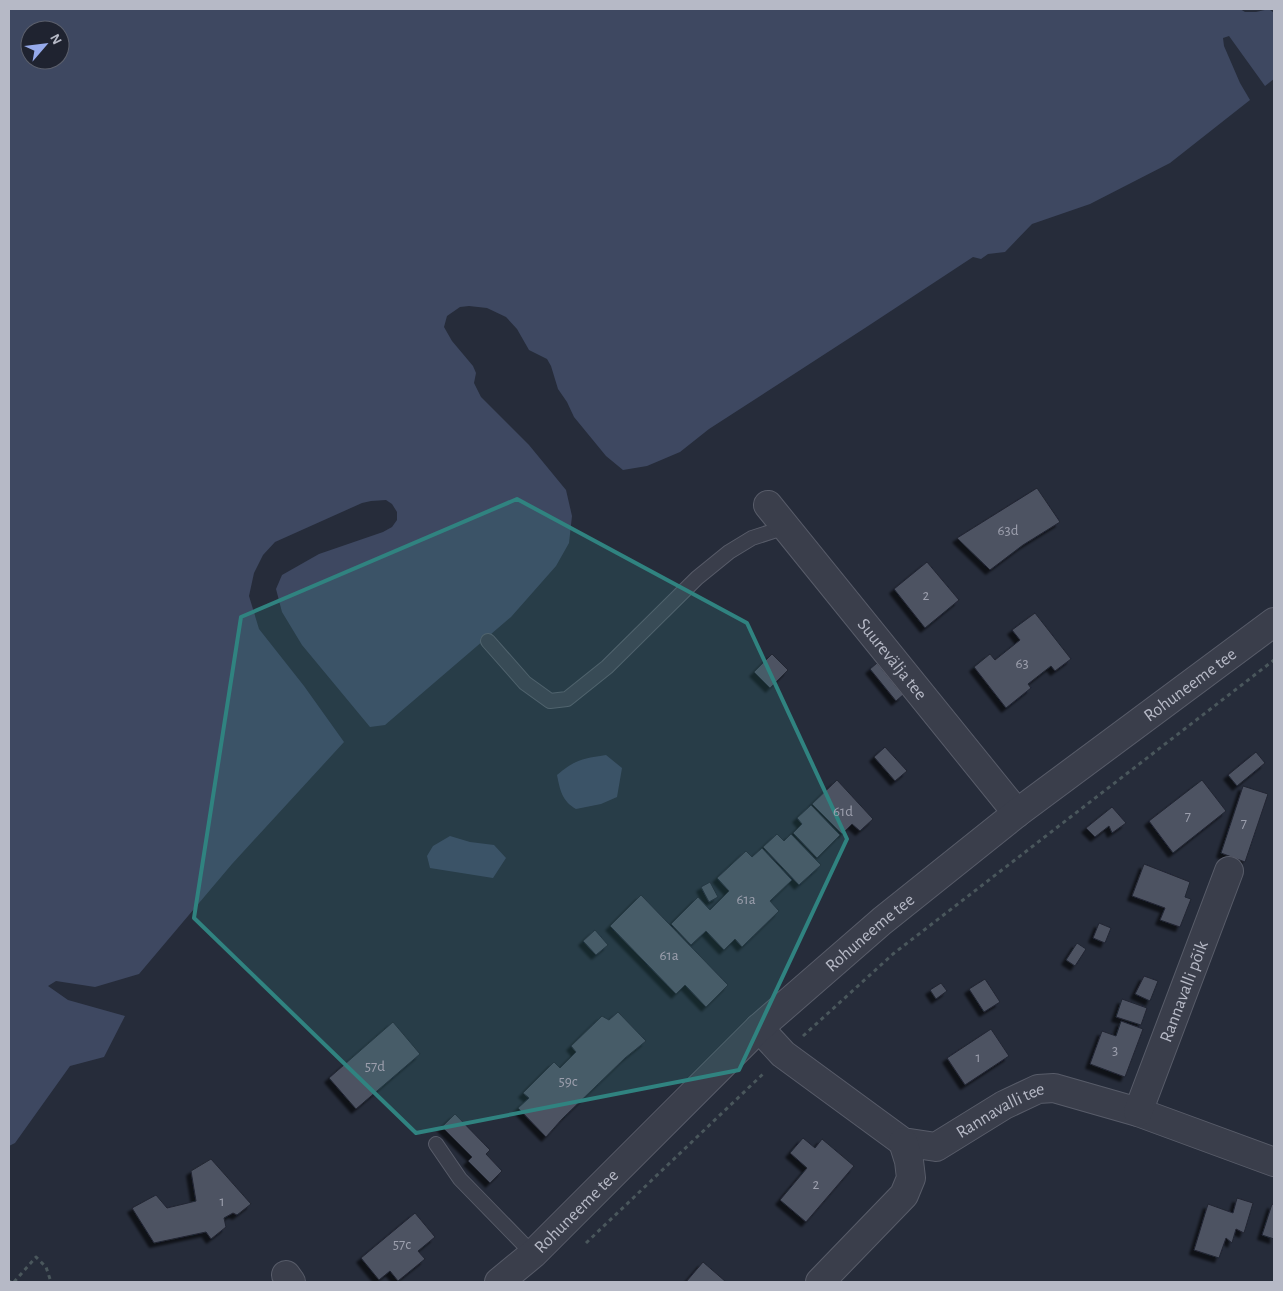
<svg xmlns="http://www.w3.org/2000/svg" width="1283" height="1291" font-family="'Alegreya Sans',sans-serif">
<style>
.water{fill:#3e4861;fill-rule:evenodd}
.building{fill:#4d5262;stroke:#212532;filter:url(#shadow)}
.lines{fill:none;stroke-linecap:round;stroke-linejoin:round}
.service-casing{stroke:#585c69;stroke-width:16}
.minor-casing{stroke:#585c69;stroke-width:30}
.tertiary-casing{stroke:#585c69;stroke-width:30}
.path{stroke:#4a575c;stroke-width:3;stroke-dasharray:4 4;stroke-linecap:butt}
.service{stroke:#3a3e4b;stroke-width:14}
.minor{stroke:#3a3e4b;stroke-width:28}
.tertiary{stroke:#3a3e4b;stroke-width:28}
.marked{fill:#308380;fill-opacity:0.2;stroke:#308380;stroke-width:4;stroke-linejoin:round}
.labels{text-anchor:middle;stroke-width:5;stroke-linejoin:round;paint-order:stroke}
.number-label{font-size:15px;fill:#9c9fad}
.street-label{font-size:18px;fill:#b6b9c6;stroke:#1f2330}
</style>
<defs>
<filter id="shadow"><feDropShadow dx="-4.5" dy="4.5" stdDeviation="1" flood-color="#0009"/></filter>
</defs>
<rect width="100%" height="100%" fill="#262c3a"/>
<!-- water -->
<path class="water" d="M9 9H1240L1245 12H1256L1269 9 1274 13V79L1265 86 1229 36 1223 38 1224 46 1240 83 1250 100 1170 163 1090 204 1032 224 1005 252 988 254 981 259 973 257 865 328 709 429 680 452 647 466 623 470 606 456 574 417 567 402 558 389 551 366 547 359 529 350 517 329 506 317 487 308 469 306 460 307 447 316 444 327 452 341 473 366 476 373 474 383 481 397 529 445 566 490 572 516 569 543 556 566 511 617 385 725 370 727 302 645 282 612 276 589 282 575 319 554 383 532 392 527 397 520V512L392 504 386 500 371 501 362 503 275 542 263 555 254 573 249 596 259 629 304 686 344 742 232 864 139 974 95 987 56 981 48 986 68 1000 125 1016 104 1057 70 1066 15 1143 9 1146ZM30 30H60V60H30Z
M606 755 622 768 617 797 601 804 576 809C562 801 560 790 557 775 576 759 582 759 606 755Z
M450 836 470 842 494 845 506 858 493 878 430 868 427 856 433 846Z"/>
<!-- building -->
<path class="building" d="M1037 488 1060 522 1023 545 990 570 957 538Z
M927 562 959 600 925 628 894 589Z
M1035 613 1071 659 1055 671 1051 666 1028 684 1031 688 1006 708 974 667 990 654 995 660 1020 640 1012 630Z
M772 654 788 670 770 688 754 672Z
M877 663 903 695 896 701 870 669Z
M885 747 907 771 895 781 874 757Z
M1256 752 1265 763 1237 786 1228 775Z
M837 780 873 819 860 831 852 824 842 834 812 804Z
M1202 780 1226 811 1173 853 1149 821Z
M1243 786 1268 794 1245 862 1221 853Z
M811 805 840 835 817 858 793 833 802 824 797 818Z
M1112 807 1126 823 1112 833 1109 826 1095 837 1086 828Z
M777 834 784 841 791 834 821 865 799 885 763 847Z
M762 848 792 880 770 901 779 911 742 947 735 939 724 950 706 931 691 945 671 924 698 897 710 910 729 891 717 878 746 851 752 857Z
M1144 864 1190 882 1185 897 1191 899 1180 927 1160 920 1165 908 1132 896Z
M710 882 718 897 709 902 701 887Z
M641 895 728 985 706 1007 685 985 676 994 610 926Z
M1099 923 1111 928 1105 943 1093 938Z
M595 930 608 945 596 955 583 941Z
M1077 943 1086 949 1075 966 1066 960Z
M1144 976 1158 981 1150 1001 1135 994Z
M985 979 1000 1002 984 1012 969 989Z
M941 983 947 991 936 999 930 990Z
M1122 999 1147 1008 1141 1025 1116 1017Z
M618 1012 646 1041 625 1058 562 1119 546 1137 518 1108 529 1098 523 1093 554 1062 560 1068 576 1052 571 1046 602 1016 609 1020Z
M1121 1021 1143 1029 1125 1077 1090 1064 1102 1031 1116 1036Z
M393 1022 420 1054 356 1109 329 1078Z
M991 1029 1009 1056 965 1085 947 1058Z
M455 1114 490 1150 486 1154 502 1171 490 1183 468 1161 472 1157 442 1127Z
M803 1138 815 1148 822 1139 854 1166 806 1222 780 1200 807 1168 790 1153Z
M211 1159 251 1204 237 1215 233 1213 224 1218 226 1227 211 1239 206 1232 154 1243 132 1208 156 1195 167 1208 196 1201 191 1171Z
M1237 1198 1253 1203 1244 1233 1236 1229 1232 1243 1226 1238 1219 1258 1194 1250 1208 1204 1233 1213Z
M1272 1204 1274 1205V1239L1262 1235Z
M415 1213 435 1237 418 1251 425 1259 398 1281 390 1271 379 1280 361 1258Z
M703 1262 726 1282H686Z"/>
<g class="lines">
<!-- service casing -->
<g class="service-casing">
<path id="service" d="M488 641 525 683 550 701 567 699 607 667 697 578 729 552 752 538 786 527
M436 1144 460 1179 533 1254"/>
</g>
<!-- minor casing -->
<g class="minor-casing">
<g id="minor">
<path id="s1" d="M768 505 1017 813"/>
<path id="s2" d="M759 1028 783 1054 903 1142 936 1147 1004 1105 1038 1089 1054 1088 1138 1112 1274 1162"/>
<path id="s3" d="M1138 1112 1229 871"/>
<path d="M286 1275 291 1282"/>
<path d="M820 1282 904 1195 911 1178 909 1161 903 1142"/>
</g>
</g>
<!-- tertiary casing -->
<g class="tertiary-casing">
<g id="tertiary">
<path id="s4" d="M499 1282 533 1254 759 1028 882 921 1017 813 1274 622"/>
</g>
</g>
<!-- path -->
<path class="path" d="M803 1036 893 954 1274 660
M586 1243 764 1073
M9 1281 11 1282
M14 1282 36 1257 46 1267 51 1282"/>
<!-- service -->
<use href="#service" class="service"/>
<!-- minor -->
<use href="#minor" class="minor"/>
<!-- tertiary -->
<use href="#tertiary" class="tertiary"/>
</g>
<!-- marked area -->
<path class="marked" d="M517 499 747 623 847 839 739 1070 416 1133 194 918 241 617Z"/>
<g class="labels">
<!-- number labels -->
<g class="number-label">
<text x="1008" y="535">63d</text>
<text x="926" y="600">2</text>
<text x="1022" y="668">63</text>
<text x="843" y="816">61d</text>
<text x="1188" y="821">7</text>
<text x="1244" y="828">7</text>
<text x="746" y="904">61a</text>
<text x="669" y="960">61a</text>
<text x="1115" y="1055">3</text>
<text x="978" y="1062">1</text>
<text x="375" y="1071">57d</text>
<text x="568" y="1086">59c</text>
<text x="816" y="1189">2</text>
<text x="222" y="1206">1</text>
<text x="402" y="1249">57c</text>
</g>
<!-- street labels -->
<g class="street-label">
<text dy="6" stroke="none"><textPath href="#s1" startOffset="198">Suurevälja tee</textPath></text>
<text dy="6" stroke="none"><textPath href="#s4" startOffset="915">Rohuneeme tee</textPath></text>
<text dy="6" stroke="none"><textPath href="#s4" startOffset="510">Rohuneeme tee</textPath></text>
<text dy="6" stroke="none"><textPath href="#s3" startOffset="129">Rannavalli põik</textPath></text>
<text dy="6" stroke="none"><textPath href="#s2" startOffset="292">Rannavalli tee</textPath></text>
<text dy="6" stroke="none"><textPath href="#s4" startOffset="105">Rohuneeme tee</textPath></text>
</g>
</g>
<!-- border -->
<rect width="1283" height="1291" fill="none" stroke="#b6b9c6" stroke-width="20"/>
<!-- north arrow -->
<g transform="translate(45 45) rotate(62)"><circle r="24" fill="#1f2330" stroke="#5b5f6c"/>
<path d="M0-4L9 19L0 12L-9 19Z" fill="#96aaeb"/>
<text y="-8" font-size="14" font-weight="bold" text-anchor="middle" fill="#b6b9c6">N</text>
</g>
</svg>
